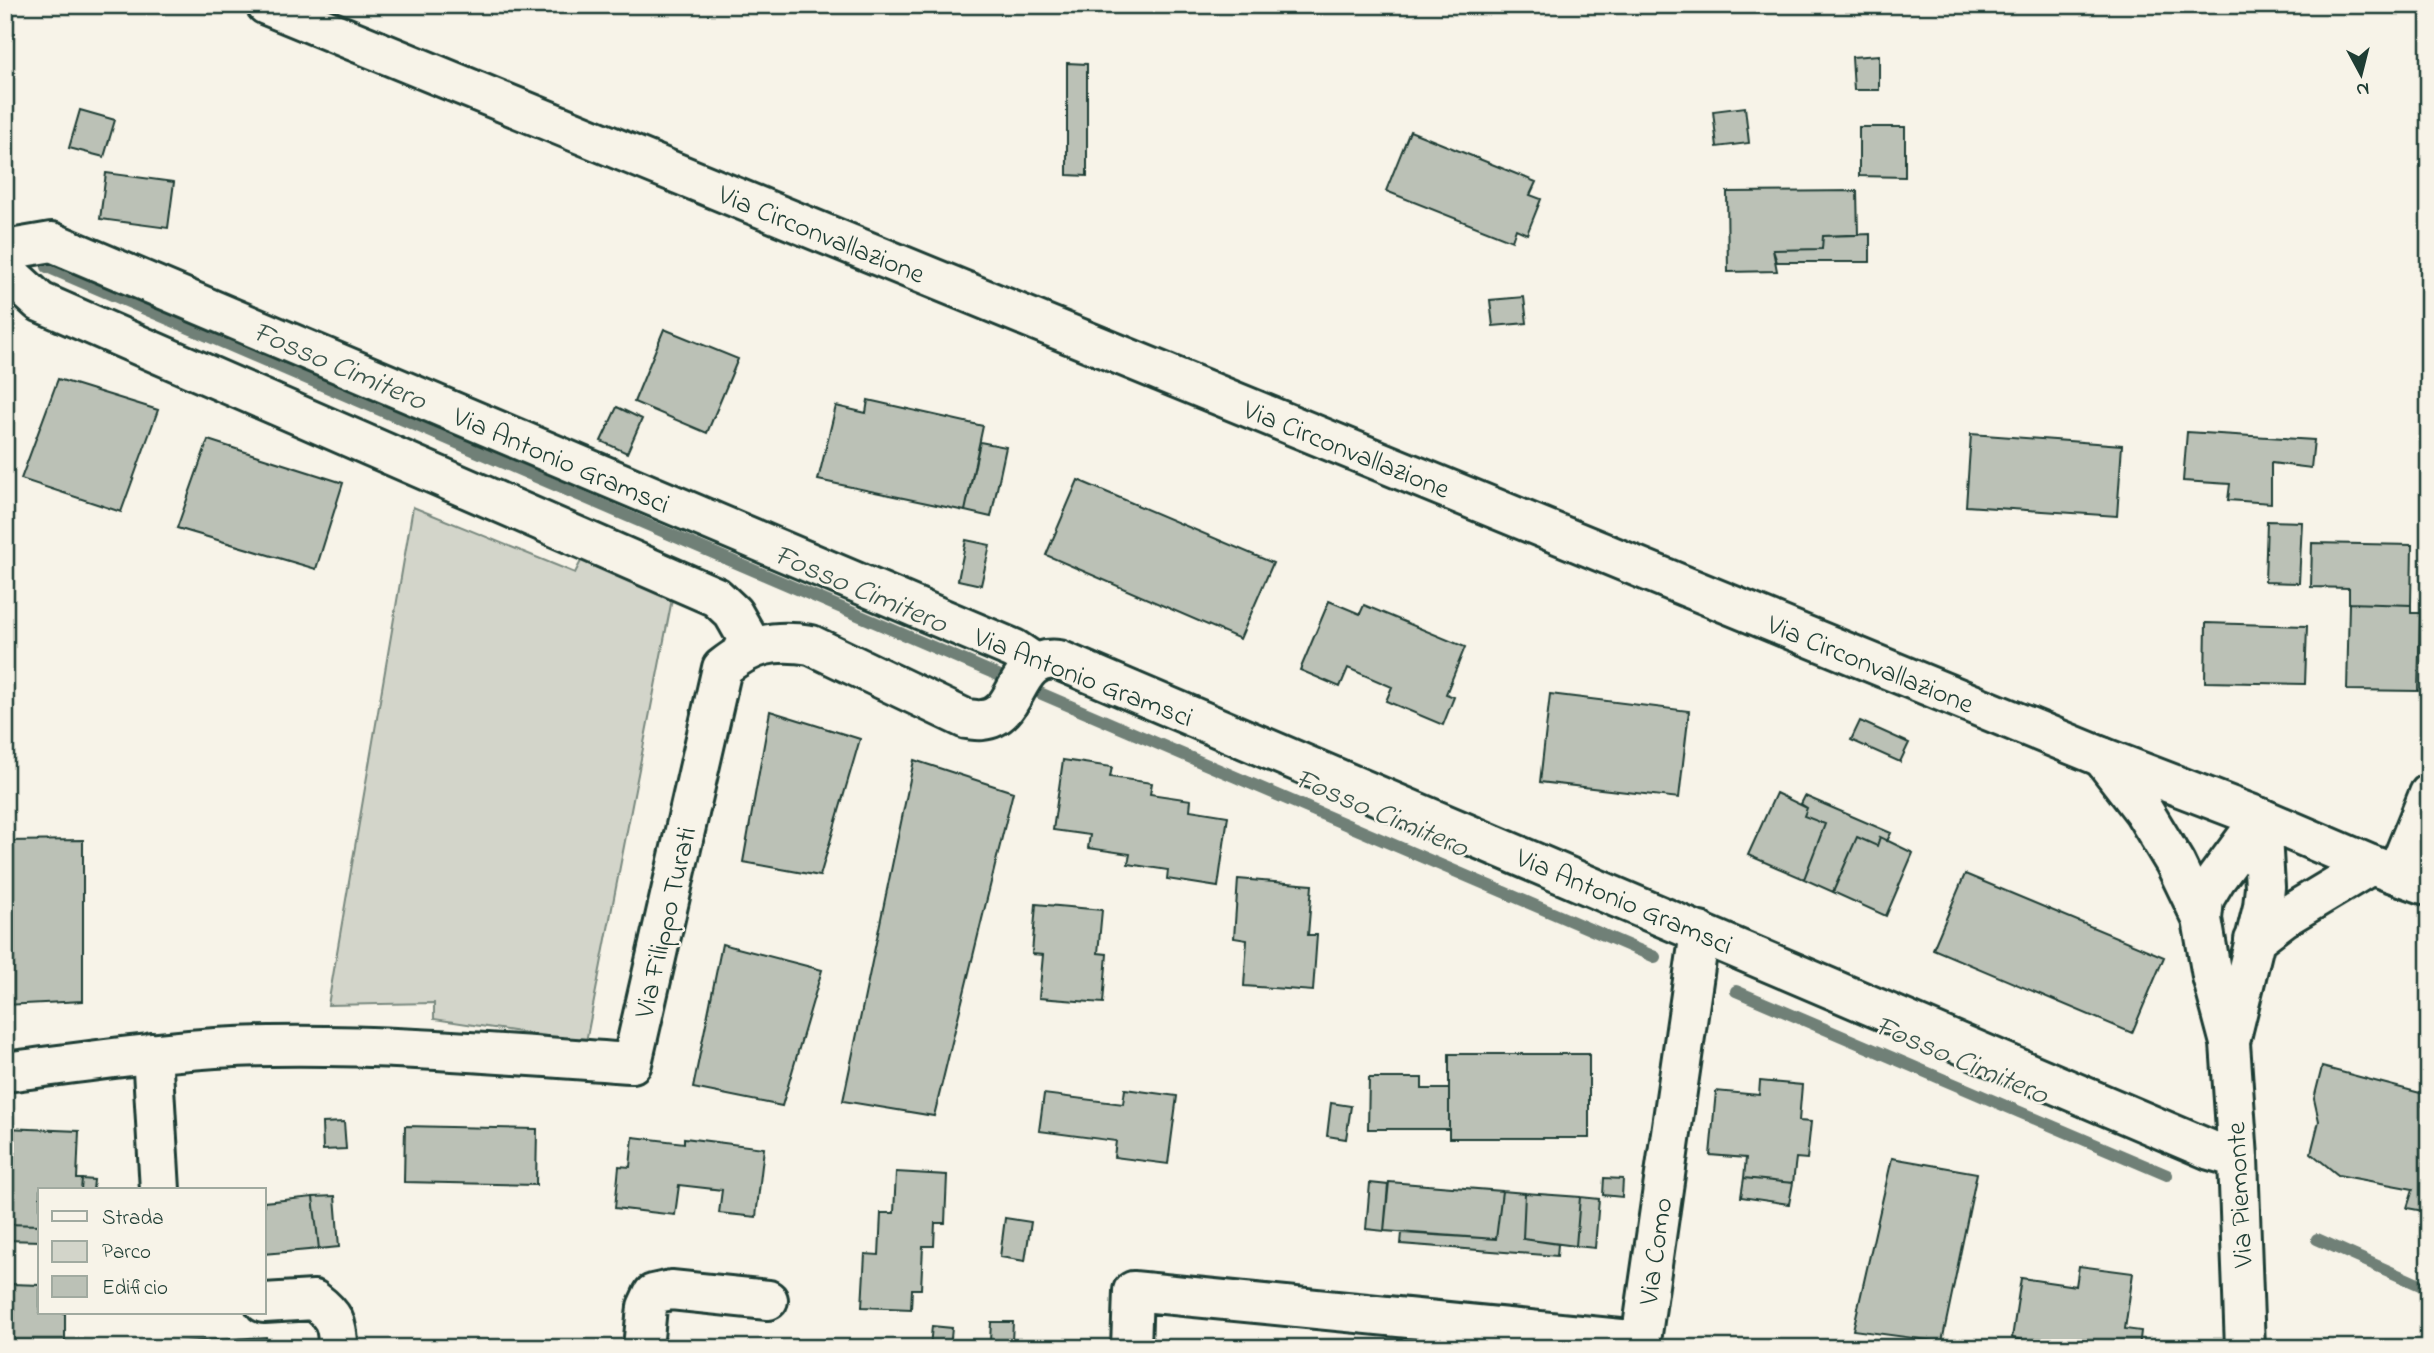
<svg xmlns="http://www.w3.org/2000/svg" width="2434" height="1353" font-family="'Indie Flower',sans-serif">
<style>
.green{fill:#d3d5ca;stroke:#79897f;stroke-width:2}
.lines{fill:none;stroke-linecap:round;stroke-linejoin:round}
.stream{stroke:#6f8077;stroke-width:12}
.building{fill:#bbc1b6;stroke:#1f3d34;stroke-width:2}
.minor-casing{stroke:#1f3d34;stroke-width:44}
.major-casing{stroke:#1f3d34;stroke-width:44}
.minor{stroke:#f7f3e8;stroke-width:38}
.major{stroke:#f7f3e8;stroke-width:38}
.labels{text-anchor:middle;stroke-width:5;stroke-linejoin:round;paint-order:stroke}
.street-label{font-size:28px;fill:#1f3d34;stroke:#f7f3e8}
.water-label{font-size:30px;font-style:italic;fill:#405950;stroke:#f7f3e8}
</style>
<rect width="100%" height="100%" fill="#f7f3e8"/>
<filter id="ink" filterUnits="userSpaceOnUse"><feTurbulence type="fractalNoise" baseFrequency=".0143" numOctaves="2"/><feDisplacementMap in="SourceGraphic" scale="14" xChannelSelector="R" yChannelSelector="G"/><feConvolveMatrix kernelMatrix="1 2 1 2 8 2 1 2 1" color-interpolation-filters="sRGB"/></filter>
<g filter="url(#ink)">
<!-- green -->
<path class="green" d="M413 507 575 573 582 559 672 599 586 1042 434 1019V1003L328 1005Z"/>
<g class="lines">
<!-- stream -->
<path class="stream" d="M47 267 1655 957
M1736 991 2167 1175
M2317 1239 2429 1289"/>
</g>
<!-- building -->
<path class="building" d="M1879 55V90H1854L1852 57Z
M1067 63 1087 64V176L1067 175Z
M1745 107 1749 143 1717 147 1713 111Z
M80 110 115 120 104 157 69 148Z
M1859 127H1905V177L1859 176Z
M1410 131 1536 182 1530 195 1541 199 1527 234 1516 229 1512 241 1386 191Z
M106 173 174 182 168 228 100 219Z
M1857 191 1858 235 1823 236 1822 249 1773 250 1777 271 1728 272 1727 192Z
M1870 234V262H1777L1773 250 1822 249 1823 236Z
M1524 297 1527 323 1493 326 1490 300Z
M664 329 738 359 707 433 634 402Z
M58 379 158 410 121 512 21 479Z
M868 400 983 426 965 511 818 480 836 406 866 413Z
M617 407 642 419 627 453 601 441Z
M2187 432 2314 440 2311 468 2271 463V503L2228 500 2230 484 2183 481Z
M1971 434 2122 445 2117 516 1966 506Z
M208 440 343 483 316 569 177 528Z
M980 442 1006 447 991 517 965 511Z
M1078 480 1273 563 1240 639 1046 555Z
M2267 521 2302 522 2299 583 2265 582Z
M966 540 990 545 981 585 958 580Z
M2312 543 2412 545 2411 605 2349 603V588L2311 587Z
M1329 601 1360 614 1364 605 1465 647 1446 694 1454 697 1443 725 1386 701 1392 687 1348 668 1340 687 1300 670Z
M2349 603 2411 605V613H2420L2418 691 2347 690Z
M2206 623 2307 626 2305 684 2205 682Z
M1550 694 1689 711 1679 798 1540 782Z
M770 711 860 739 820 876 743 862Z
M1860 721 1909 743 1900 762 1851 740Z
M914 760 1013 792 934 1116 843 1101Z
M1063 760 1112 767 1110 777 1152 783 1150 794 1191 800 1190 810 1228 816 1218 887 1167 879 1168 870 1128 864 1130 854 1088 848 1090 835 1053 830Z
M1776 793 1807 808 1804 816 1825 824 1804 879 1748 855Z
M1805 796 1891 833 1887 841 1880 837 1877 846 1857 837 1833 892 1804 879 1825 824 1804 816 1807 808 1801 804Z
M1857 837 1877 846 1880 837 1913 853 1886 916 1833 892Z
M83 840V1001L5 1005V841Z
M1965 874 2164 957 2132 1033 1933 949Z
M1238 879 1312 885 1308 935H1317L1313 991 1244 986 1247 940 1234 938Z
M1036 904 1102 910 1098 953 1107 954 1103 1003 1039 998 1043 955 1032 954Z
M722 944 822 970 782 1106 693 1088Z
M1449 1054H1589V1138H1449Z
M2322 1067 2424 1094 2423 1106 2429 1107V1212L2407 1208 2413 1189 2338 1175 2311 1153 2319 1121 2314 1099Z
M1369 1078H1422V1089H1449V1129H1368Z
M1760 1081 1802 1085 1799 1121 1811 1122 1807 1159 1796 1158 1793 1183 1744 1178 1746 1158 1710 1155 1716 1091 1759 1095Z
M1125 1089 1177 1096 1168 1164 1114 1157 1116 1141 1039 1131 1044 1094 1123 1104Z
M1331 1103 1351 1106 1346 1139 1327 1136Z
M344 1122 346 1149 323 1150 322 1123Z
M405 1126 537 1129 536 1185 404 1182Z
M5 1128 79 1131 77 1179H82L81 1190H40V1225L5 1224Z
M633 1137 684 1143V1138L764 1148 756 1217 719 1213 722 1190 679 1185 675 1215 615 1208 619 1166 630 1167Z
M1892 1158 1977 1173 1942 1342 1853 1330Z
M896 1172 947 1175 945 1223H935L934 1246H923L921 1289H912L911 1309 862 1307 865 1254 879 1255 881 1213H894Z
M1604 1178 1623 1179 1622 1197 1603 1195Z
M1744 1178 1793 1183 1789 1204 1741 1197Z
M82 1179 94 1180 93 1190H81Z
M1389 1182 1502 1191 1496 1239 1384 1231Z
M1370 1183 1388 1185 1384 1231 1366 1229Z
M1502 1191 1525 1193 1523 1239 1558 1244 1557 1256 1401 1244 1402 1233 1496 1239Z
M1525 1193 1580 1197 1576 1246 1523 1239Z
M335 1196 339 1247 319 1249 313 1197Z
M313 1197 319 1249 264 1254V1202Z
M1580 1197 1599 1199 1595 1248 1576 1246Z
M1005 1218 1031 1222 1025 1261 1000 1257Z
M5 1224 40 1225V1241L5 1240Z
M2079 1266 2133 1273 2125 1329 2141 1331 2139 1348H2069L2012 1338 2021 1278 2076 1286Z
M11 1284 40 1285V1313H65V1348H10Z
M991 1322H1013L1012 1341H990Z
M932 1326 952 1328 950 1348 930 1347Z
M266 1337 267 1347 309 1344V1348H171V1343Z
M986 1341 1058 1343V1348H985Z"/>
<g class="lines">
<!-- minor casing -->
<g class="minor-casing">
<path id="minor" d="M5 250 52 242 1014 649 1035 663
M5 270 40 302 716 597 733 613 753 648
M2102 757 2143 810 2175 863 2202 919 2212 976 2230 1043 2238 1158 2245 1348
M2397 873 2429 794
M2202 919 2204 899 2216 879 2261 818
M2254 940 2283 918 2371 865
M2231 1038 2263 907 2265 887 2261 818
M152 1053 160 1190
M5 1072C93 1061 181 1047 270 1046 391 1044 511 1055 632 1063L722 668C752 644 773 639 811 645L966 719C971 719 977 721 982 720 1022 717 1011 654 1059 660L2210 1150 2238 1158
M264 1303 314 1300C334 1315 338 1323 338 1348
M643 1348 647 1307 653 1294 671 1290 768 1300
M1131 1348 1133 1291 1641 1341 1700 932"/>
</g>
<!-- major casing -->
<g class="major-casing">
<path id="major" d="M266 5 2102 757 2261 818 2371 865 2429 886"/>
</g>
<!-- minor -->
<use href="#minor" class="minor"/>
<!-- major -->
<use href="#major" class="major"/>
</g>
</g>
<g class="labels">
<!-- street labels -->
<g class="street-label">
<text transform="translate(822 233) rotate(22)" y="10">Via Circonvallazione</text>
<text transform="translate(1347 448) rotate(22)" y="10">Via Circonvallazione</text>
<text transform="translate(562 459) rotate(23)" y="10">Via Antonio Gramsci</text>
<text transform="translate(1871 663) rotate(22)" y="10">Via Circonvallazione</text>
<text transform="translate(1084 676) rotate(21)" y="10">Via Antonio Gramsci</text>
<text transform="translate(1625 900) rotate(23)" y="10">Via Antonio Gramsci</text>
<text transform="translate(664 922) rotate(-77)" y="10">Via Filippo Turati</text>
<text transform="translate(2238 1195) rotate(-93)" y="10">Via Piemonte</text>
<text transform="translate(1654 1251) rotate(-82)" y="10">Via Como</text>
</g>
<!-- water labels -->
<g class="water-label">
<text transform="translate(340 365) rotate(23)" y="10">Fosso Cimitero</text>
<text transform="translate(861 588) rotate(23)" y="10">Fosso Cimitero</text>
<text transform="translate(1382 812) rotate(23)" y="10">Fosso Cimitero</text>
<text transform="translate(1962 1059) rotate(23)" y="10">Fosso Cimitero</text>
</g>
</g>
<!-- margin -->
<rect width="2434" height="1353" fill="none" stroke="#f7f3e8" stroke-width="28"/>
<rect x="14" y="14" width="2406" height="1325" fill="none" stroke="#1f3d34" stroke-width="2.5" filter="url(#ink)"/>
<!-- legend -->
<rect x="38" y="1188" width="228" height="126" fill="#f7f3e8" stroke="#a1aaa0" stroke-width="2"/>
<rect x="52" y="1211" width="35" height="10" fill="#f7f3e8" stroke="#a1aaa0" stroke-width="2"/>
<text x="102" y="1224" font-size="21" fill="#1f3d34">Strada</text>
<rect x="52" y="1241" width="35" height="21" fill="#d3d5ca" stroke="#a1aaa0" stroke-width="2"/>
<text x="102" y="1258" font-size="21" fill="#1f3d34">Parco</text>
<rect x="52" y="1276" width="35" height="21" fill="#bbc1b6" stroke="#a1aaa0" stroke-width="2"/>
<text x="102" y="1294" font-size="21" fill="#1f3d34">Edificio</text>
<!-- north arrow -->
<g transform="translate(2361 74) rotate(173)" stroke="#f7f3e8" stroke-width="5" paint-order="stroke">
<path d="M0-5L12 26L0 18L-12 26Z" fill="#1f3d34"/>
<text y="-10" font-size="19" font-weight="bold" text-anchor="middle" fill="#1f3d34">N</text>
</g>
</svg>
